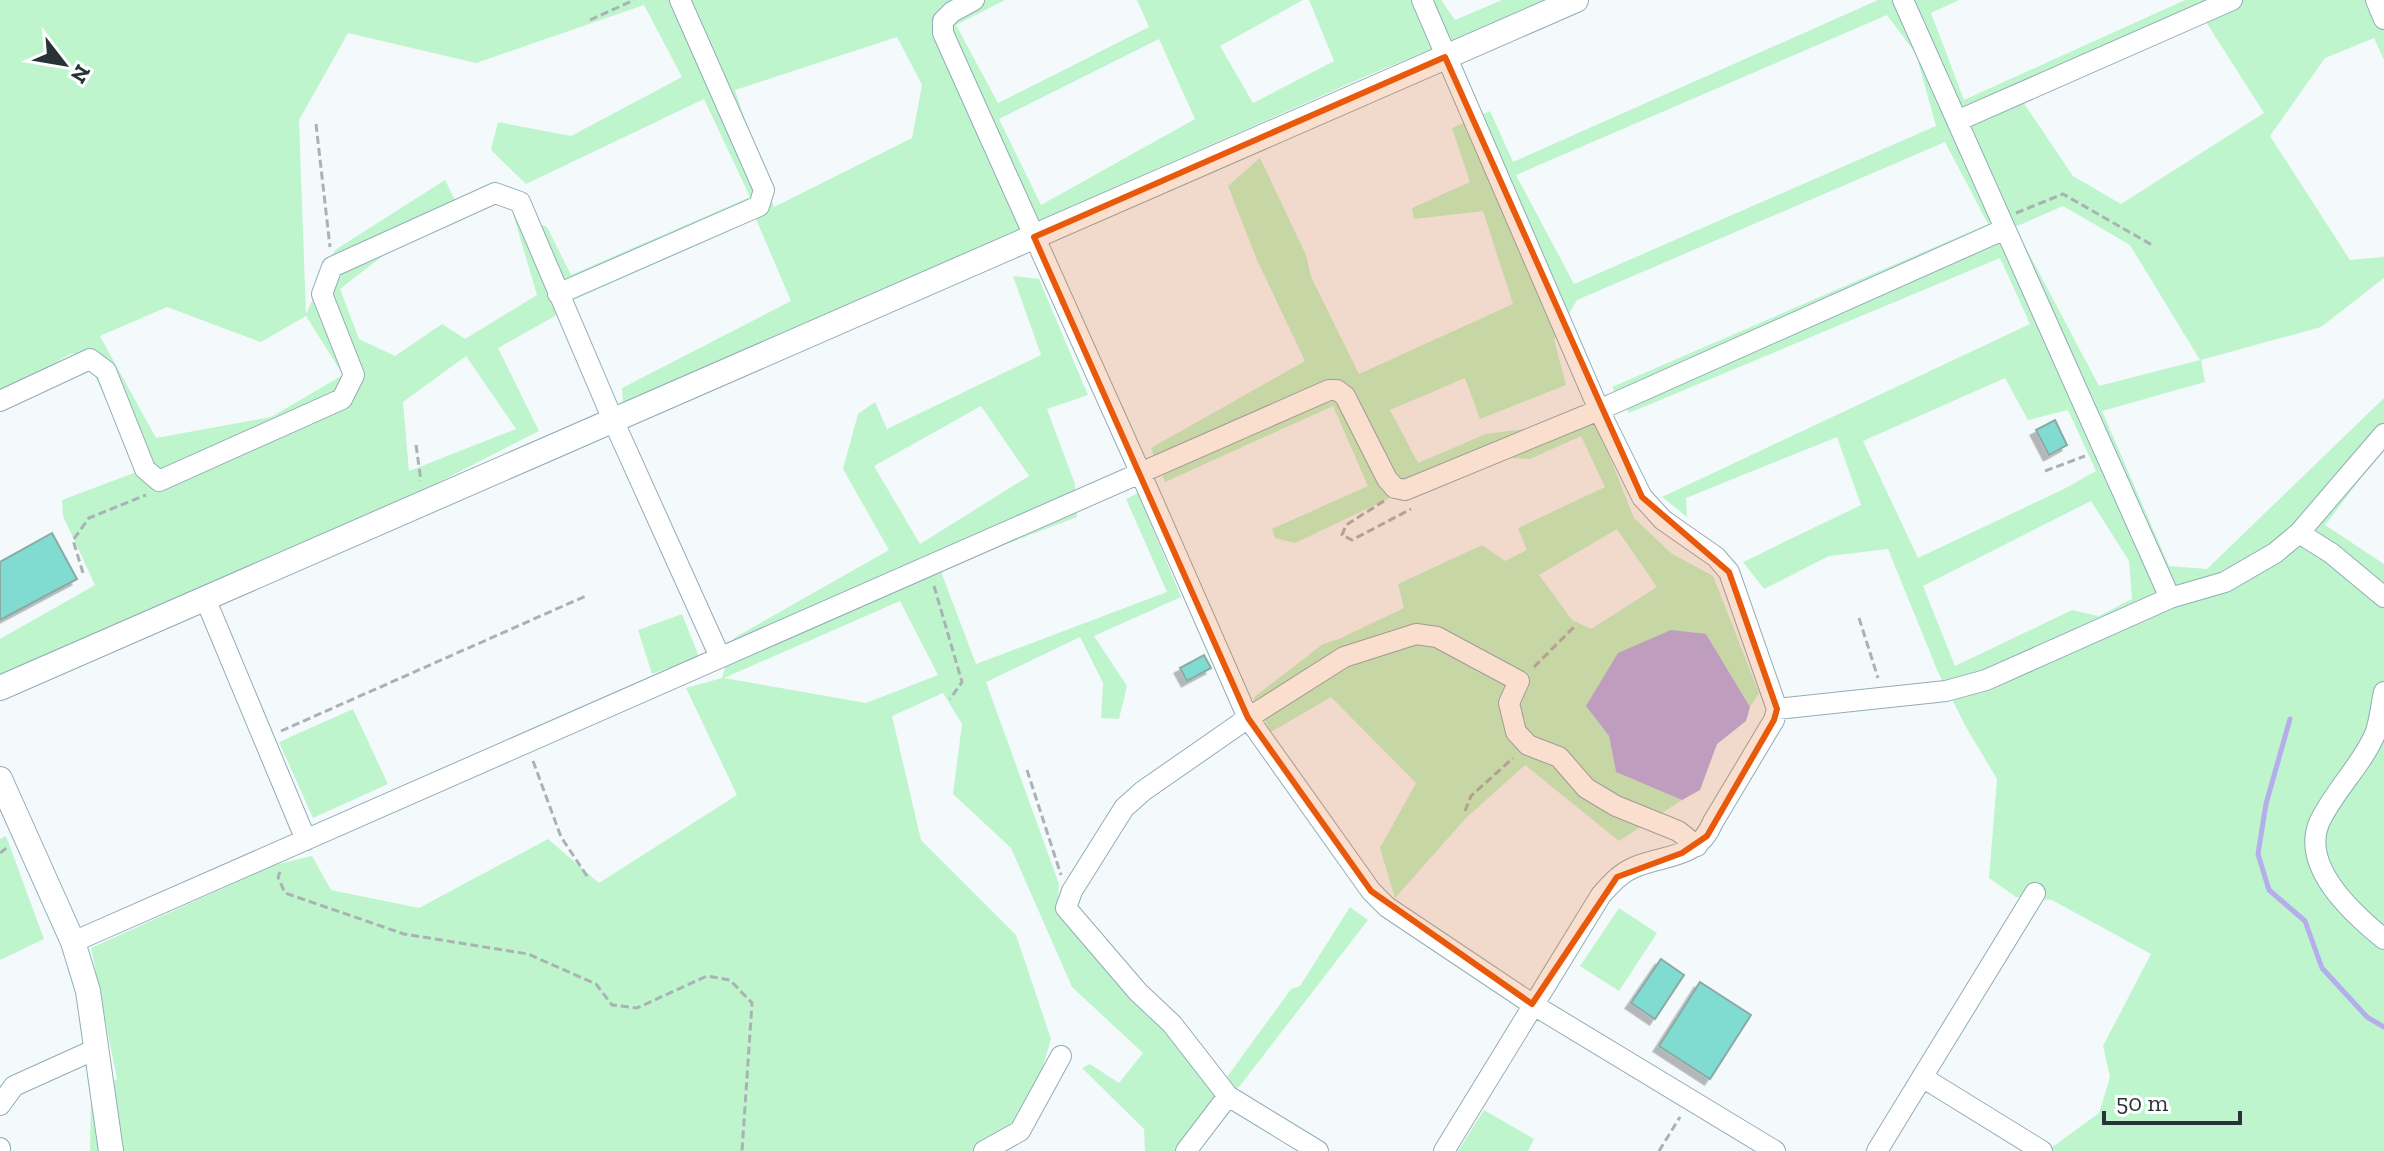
<svg xmlns="http://www.w3.org/2000/svg" width="2384" height="1151" font-family="'Zilla Slab',serif">
<style>
.green{fill:#bef5cc;fill-rule:evenodd}
.water{fill:#b5aeec}
.lines{fill:none;stroke-linecap:round;stroke-linejoin:round}
.stream{stroke:#b5aeec;stroke-width:5}
.building{fill:#80dbd1;stroke:#8baaa6;stroke-width:2;filter:url(#shadow)}
.minor-casing{stroke:#91adb7;stroke-width:22}
.tertiary-casing{stroke:#91adb7;stroke-width:26}
.path{stroke:#aab2b5;stroke-width:3;stroke-dasharray:8 4;stroke-linecap:butt}
.minor{stroke:#fff;stroke-width:20}
.tertiary{stroke:#fff;stroke-width:24}
.marked{fill:#e8590c;fill-opacity:0.2;stroke:#e8590c;stroke-width:6;stroke-linejoin:round}
</style>
<defs>
<filter id="shadow"><feDropShadow dx="-5.5" dy="5.5" stdDeviation="0" flood-color="#0004"/></filter>
</defs>
<rect width="100%" height="100%" fill="#f4fafc"/>
<!-- green -->
<path class="green" d="M0 0H1005L956 25 998 103 1149 27 1137 0H1303L1220 46 1253 103 1334 61 1309 0H1441L1455 20 1502 0H1553L1371 74 623 405 622 388 791 301 756 219 576 299 555 316 498 348 539 431 396 504 0 676V639L95 585 63 516 62 500 139 471 93 372 72 353 14 388 0 389ZM644 5 682 77 571 136 498 122 491 150 526 184 704 99 750 197 571 275 547 227 513 214 537 295 465 339 442 324 395 356 359 339 340 289 455 200 445 180 335 250 306 314 299 120 348 33 476 63ZM897 37 922 85 912 138 774 207 735 90ZM1159 39 1195 119 1041 205 999 119ZM167 307 261 342 306 316 343 375 271 417 156 438 100 336ZM466 356 516 429 409 471 403 402Z
M1878 0H1959L1931 13 1964 100 2185 0H2384V60L2374 38 2325 58 2270 136 2350 260 2383 257 2384 254V278L2321 327 2201 360 2205 382 2102 411 2169 566 2207 569 2384 398V448L2325 525 2384 564V1151H2047L2099 1113 2110 1077 2103 1046 2151 954 2052 900 2016 897 1989 878 1997 779 1966 727 1938 672 1888 549 1829 556 1764 589 1743 562 1861 505 1837 437 1686 498 1687 517 1662 497 2030 324 2000 258 1629 413 1612 387 1988 224 1945 142 1577 300 1554 340 1566 385 1480 419 1465 378 1390 410 1418 463 1486 434 1595 420 1634 518 1671 553 1713 576 1759 693 1750 707 1706 634 1586 706 1609 736 1616 772 1682 800 1619 841 1525 765 1465 819 1395 898 1380 848 1416 783 1331 697 1271 732 1253 698 1323 644 1339 639 1404 608 1398 584 1482 545 1505 561 1527 550 1518 528 1605 487 1581 436 1530 459 1478 456 1295 543 1275 538 1272 529 1368 486 1333 406 1165 482 1151 448 1305 361 1257 260 1228 186 1260 158 1306 255 1311 277 1359 374 1513 304 1483 211 1414 219 1412 208 1470 182 1452 128 1490 111 1513 162ZM1887 15 1916 54 1936 126 1574 284 1516 175ZM2206 22 2264 113 2121 204 2073 176 2023 102ZM2063 206 2130 245 2200 360 2099 386 2015 227ZM2005 378 2028 420 2068 410 2096 471 2064 489 1918 558 1863 441ZM2091 501 2129 561 2132 599 2099 616 2072 610 1955 666 1923 586ZM1617 529 1657 587 1591 629 1572 620 1539 575Z
M1013 276 1039 279 1088 395 1047 409 1075 484 1077 517 940 569 976 664 1167 592 1126 499 1138 493 1181 597 1094 636 1127 686 1119 719 1101 718 1103 683 1080 637 986 682 1059 884 1057 912 1206 1078 1227 1077 1291 989 1300 986 1350 907 1368 920 1239 1087 1220 1097 1178 1151H1145L1144 1129 1082 1068 1090 1064 1119 1083 1143 1053 1072 987 1011 848 953 794 962 724 943 693 892 716 921 840 1016 935 1051 1039 1027 1121 981 1151H90L91 1099 117 1079 91 948 274 865 312 856 331 890 419 908 548 839 599 883 737 795 686 688 722 678 734 638 889 550 843 469 858 414 875 402 887 429 1041 355ZM981 406 1029 476 920 544 874 466ZM900 601 938 675 866 703 724 678Z
M682 614 699 657 652 674 638 630Z
M353 709 388 784 313 818 279 742Z
M6 836 44 939 0 960V839Z
M1619 908 1657 933 1619 991 1580 966Z
M1484 1110 1534 1139 1528 1151H1458Z"/>
<!-- water -->
<path class="water" d="M1671 630 1706 634 1750 707 1746 721 1717 744 1700 790 1682 800 1616 772 1609 736 1586 706 1618 653Z"/>
<g class="lines">
<!-- stream -->
<path class="stream" d="M2290 719 2266 804 2258 854 2269 890 2305 921 2322 968 2367 1017 2384 1027"/>
</g>
<!-- building -->
<path class="building" d="M2055 420 2067 445 2049 455 2036 430Z
M52 533 77 579 0 620V562Z
M1204 655 1211 668 1187 681 1180 668Z
M1661 959 1684 975 1655 1019 1631 1003Z
M1700 982 1751 1015 1710 1079 1659 1046Z"/>
<g class="lines">
<!-- minor casing -->
<g class="minor-casing">
<path id="minor" d="M974 0 952 12 943 21V33L1141 474 1248 718 1371 891 1387 907 1532 1004 1775 1151
M1422 0 1599 410 1642 497 1663 520 1716 557 1729 572 1777 709 1774 720 1713 822C1698 859 1667 854 1635 867 1620 873 1611 884 1601 895L1444 1151
M1903 0 2170 598
M2376 0 2384 19
M1957 121 2232 0
M558 294 759 206 764 190 680 0
M0 401 90 359 106 371 145 469 159 481 342 399 354 375 322 294 332 267 495 193 520 202 613 420 720 657
M2299 533 2331 553 2384 597
M205 598 306 840
M2384 692C2381 705 2380 721 2375 734 2362 765 2333 792 2319 823 2301 867 2353 914 2384 939
M1777 709 1946 691 1986 680 2170 598 2225 582 2275 553 2299 533 2384 434
M73 942 1329 390H1337L1345 396 1387 479 1395 488 1405 490 1599 410 2005 229
M1922 1077 2042 1151
M0 1105 14 1086 96 1049
M0 1148V1151
M984 1151 1020 1131 1061 1056
M1186 1151 1228 1096
M1318 1151 1228 1096 1172 1024 1138 992 1066 908 1072 891 1124 808 1143 791 1248 718 1344 657 1416 634 1437 637 1519 681 1509 703 1516 732 1528 745 1559 757 1586 788 1616 806 1678 831 1697 846
M1877 1151 2035 893"/>
</g>
<!-- tertiary casing -->
<g class="tertiary-casing">
<path id="tertiary" d="M0 688 1576 0
M0 779 73 942 88 991 111 1151"/>
</g>
<!-- path -->
<path class="path" d="M590 20 634 0
M316 124 330 247
M2016 213 2063 194 2152 245
M416 445 421 481
M2045 471 2085 456
M1384 501 1346 525 1342 535 1352 540 1411 509
M83 573 73 540 89 518 146 495
M934 586 962 682 950 699
M1859 618 1878 678
M1534 667 1575 626
M281 731 588 595
M533 761 561 837 589 879
M1027 770 1061 875
M1465 811 1471 796 1513 758
M0 853 9 846
M280 872 278 877 285 893 404 934 528 954 596 984 612 1005 637 1008 707 976 730 980 752 1003 742 1151
M1659 1151 1680 1117"/>
<!-- minor -->
<use href="#minor" class="minor"/>
<!-- tertiary -->
<use href="#tertiary" class="tertiary"/>
</g>
<!-- marked area -->
<path class="marked" d="M1445 57 1642 497 1729 572 1777 709 1774 720 1707 836 1682 853 1617 877 1532 1004 1371 891 1248 718 1034 237Z"/>
<!-- north arrow -->
<g transform="translate(64 64) rotate(121)" stroke="#ffffff" stroke-width="6" paint-order="stroke">
<path d="M0-6L14 30L0 20L-14 30Z" fill="#273337"/>
<text y="-12" font-size="22" font-weight="bold" text-anchor="middle" fill="#273337">N</text>
</g>
<!-- scale -->
<path d="M2104 1111v12h136v-12" fill="none" stroke="#273337" stroke-width="4"/>
<text x="2116" y="1111" font-size="24" fill="#273337" stroke="#ffffff" stroke-width="6" paint-order="stroke">50 m</text>
</svg>
